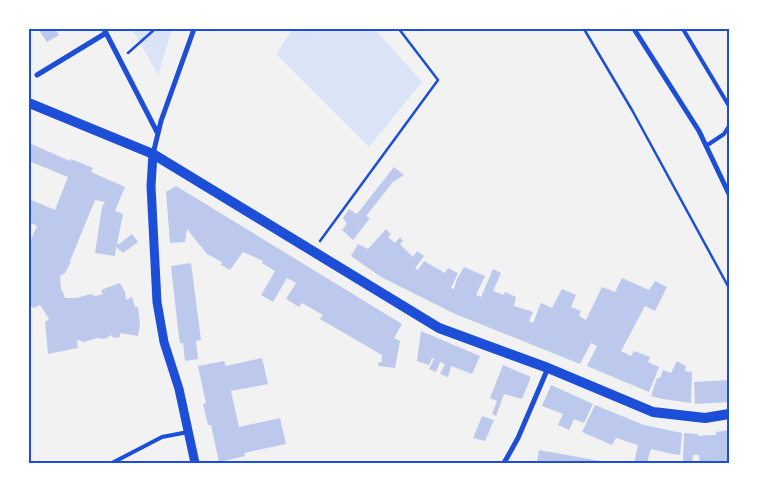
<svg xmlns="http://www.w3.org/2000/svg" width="758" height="492" font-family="'Alegreya Sans',sans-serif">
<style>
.green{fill:#dbe4f7}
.building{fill:#bdc9ec}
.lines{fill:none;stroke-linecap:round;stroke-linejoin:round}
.path{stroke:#1d4ed8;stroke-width:2.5}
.service{stroke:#1d4ed8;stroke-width:4}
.minor{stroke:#1d4ed8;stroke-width:5}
.tertiary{stroke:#1d4ed8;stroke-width:9}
.secondary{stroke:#1d4ed8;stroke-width:10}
.neatline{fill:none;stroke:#1d4ed8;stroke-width:2}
</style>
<rect width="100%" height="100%" fill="#f2f2f2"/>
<!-- green -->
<path class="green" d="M132 29H172L158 75Z
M293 29H375L422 82 369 147 276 54Z"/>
<!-- building -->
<path class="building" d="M38 29H55L59 35 47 42Z
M29 143 70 161 71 159 93 168 91 172 125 187 115 211 123 214 117 244H119L132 234 138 242 123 253 116 247 115 256 95 253 102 207 105 202 95 200 70 261 71 262 65 273 60 276 61 289 63 292 65 298H77L90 294 95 296 103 294 101 290 120 283 125 292 126 300 132 297 135 307H138L140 324 138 336 120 333V337L113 338 112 335 104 339 97 338 84 342 77 340 78 348 48 354 45 322 49 319 40 305 34 308 29 305V241L30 242 37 226 29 222V199L55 210 68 177 29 161Z
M394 167 404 175 393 182 366 216 370 218 353 240 342 230 347 224 343 218 349 209 357 214Z
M176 186 402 324 394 338 400 341 395 368 378 366 379 362H382V355L320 319 323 315 302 303 299 307 286 299 296 283 287 278 273 302 261 295 275 271 262 263 263 261 243 252 230 270 221 265 222 262 207 254 187 229 185 242 170 243 166 192Z
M386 229 391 234 388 237 395 243 400 237 403 241 400 244 413 257 417 251 424 256 415 268 418 270 424 261 445 273 448 268 458 273 451 288 454 289 457 279 464 267 485 276 476 295 481 297 493 269 501 273 493 291 504 295 505 292 516 297 514 306 533 312 529 321 533 323 541 303 552 308 562 289 576 295 571 307 581 311 579 316 586 320 602 287 615 292 622 278 649 290 655 281 667 287 655 311 645 306 621 351 631 356 634 351 650 357 648 362 659 367 649 392 587 366 597 346 591 343 580 364 453 313 381 277 351 256 358 244 368 249Z
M191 263 201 340 196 341 198 359 185 361 183 343H180L178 329 171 266Z
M421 331 480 356 472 374 451 366 448 377 440 374 445 364 440 362 436 372 429 369 434 359 432 358 429 365 417 361Z
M262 358 268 384 231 391 239 427 280 418 286 444 244 453 245 456 219 462 211 425H208L203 404 206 403 198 366 224 361 226 366Z
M677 361 686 366 685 371 692 372 691 403 663 399 651 396 657 378H660L663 370 671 373Z
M503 365 531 377 522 399 504 394 496 416 492 414 497 401 490 398Z
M729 380V402L695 404 694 382Z
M551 385 593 404 584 423 574 419 569 430 558 425 563 414 542 406Z
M595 405 644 425 682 433 680 455 668 453 651 449 647 463H634L638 445 616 438 612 445 582 432Z
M482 416 494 420 485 441 473 438Z
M729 430V463H700L699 455H693L692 463H683L684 433 698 434V436L709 435H716V432Z
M539 450 600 461V463H537Z"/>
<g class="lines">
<!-- path -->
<path class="path" d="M584 29 632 110 729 288
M128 53 155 29
M320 241 438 80 399 29"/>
<!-- service -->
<path class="service" d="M683 29 729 106
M706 146 724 134 729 126
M112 463 162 437 188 432"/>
<!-- minor -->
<path class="minor" d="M104 29 157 132
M634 29 699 131 729 194
M37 75 106 33
M153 154 161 121 194 29
M504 463 518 438 548 368"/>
<!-- tertiary -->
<path class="tertiary" d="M153 154 151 186 157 302 164 342 179 389 195 463"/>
<!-- secondary -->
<path class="secondary" d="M29 103 153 154 439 328 548 368 653 412 705 418 729 414"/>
</g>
<!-- border -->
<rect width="758" height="492" fill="none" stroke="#ffffff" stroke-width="60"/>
<rect x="30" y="30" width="698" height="432" class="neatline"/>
</svg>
